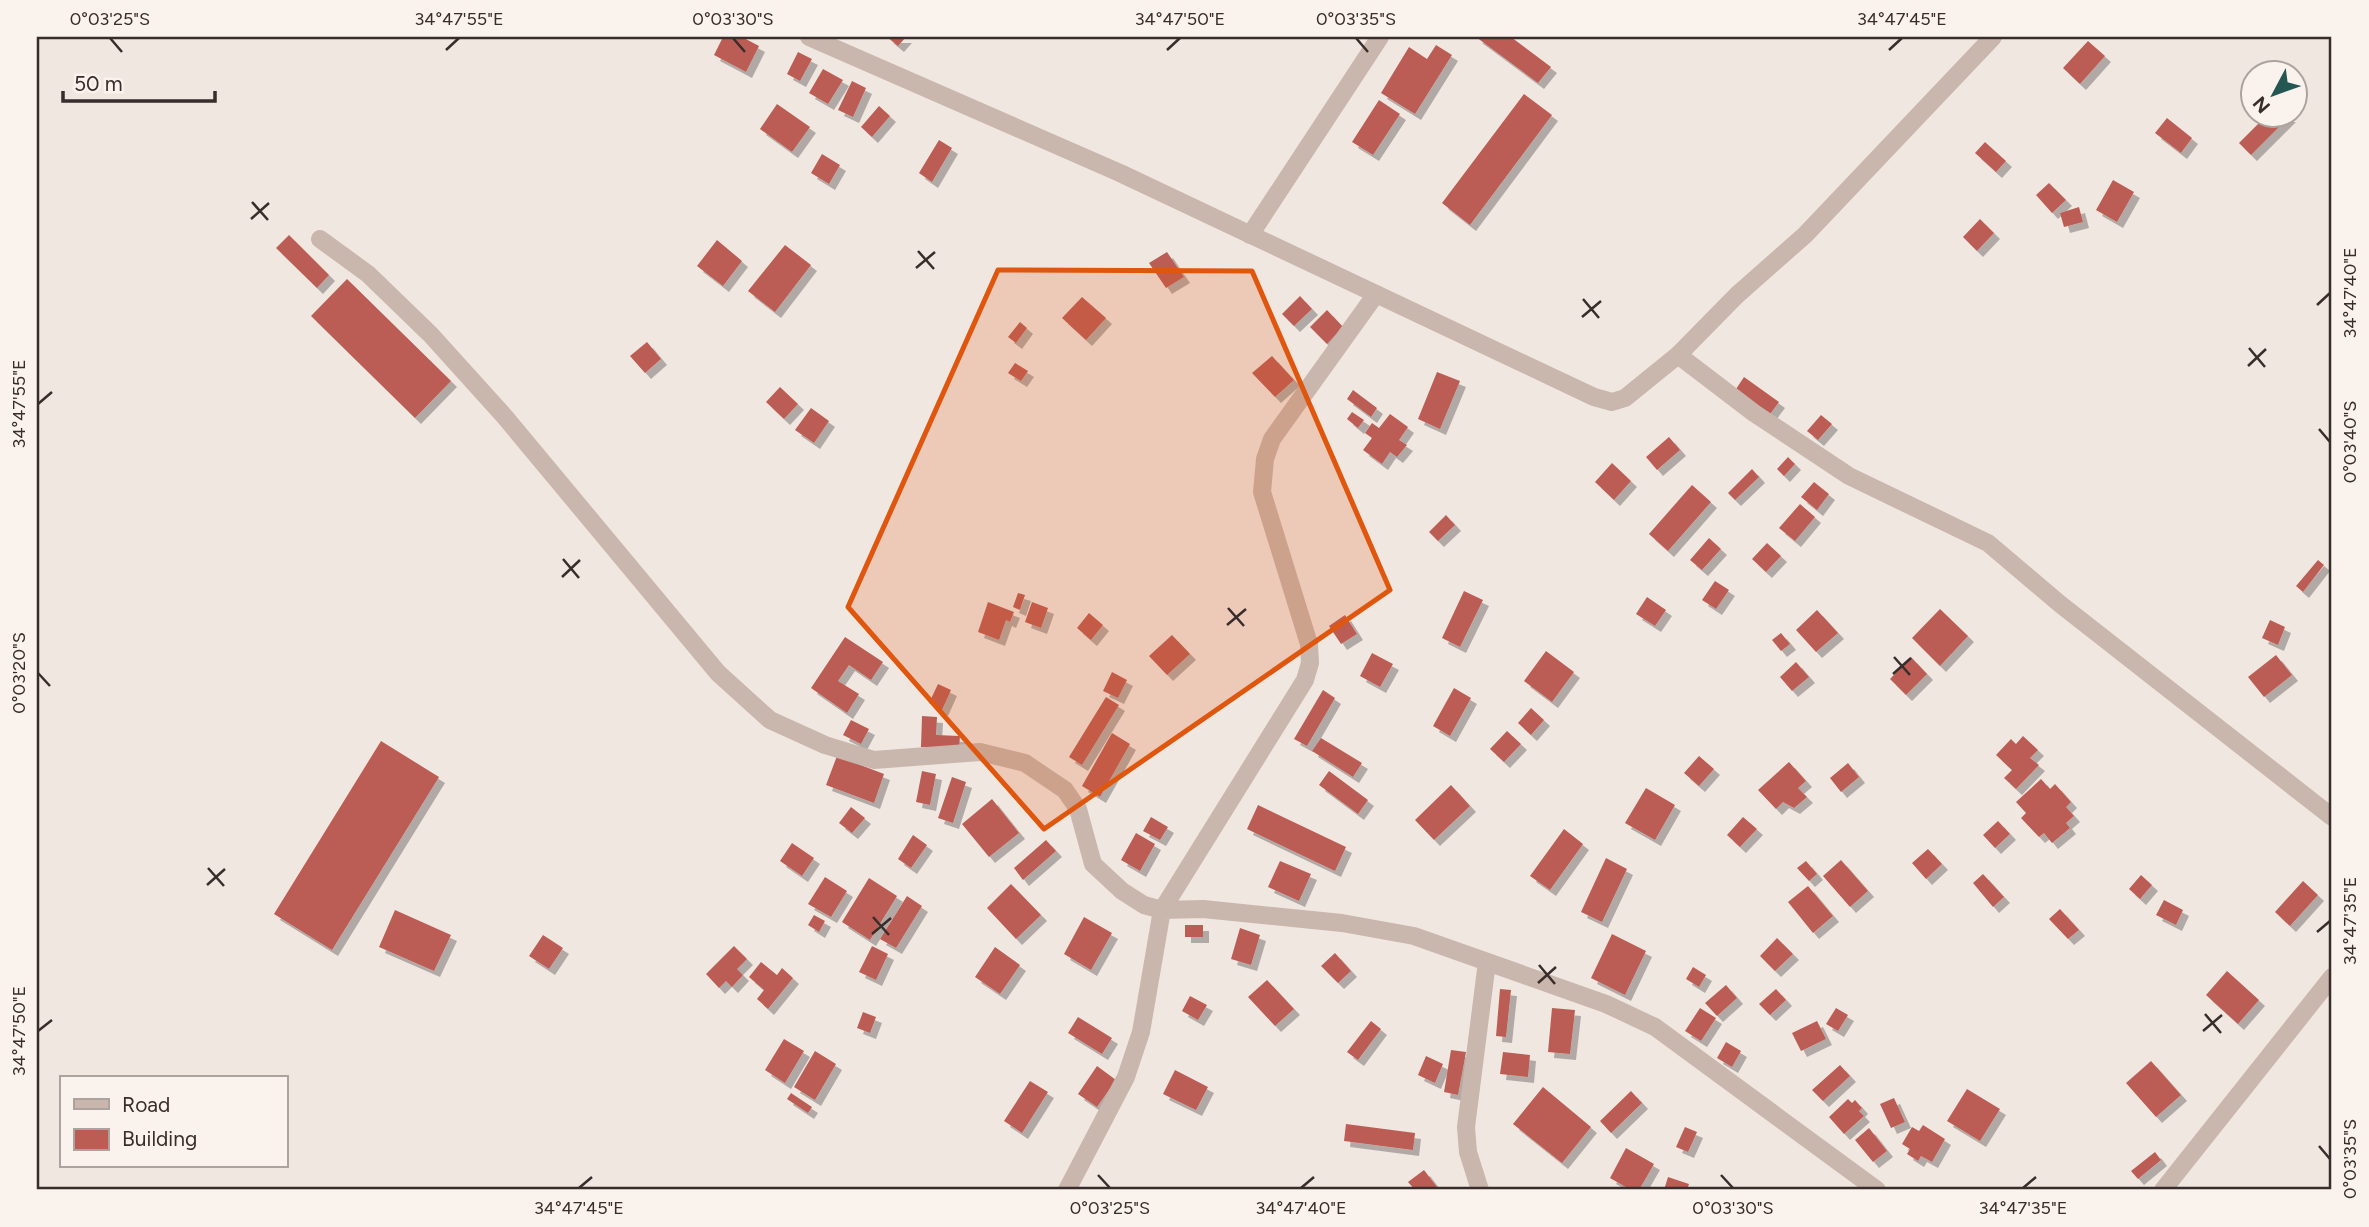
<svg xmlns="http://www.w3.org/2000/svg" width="2369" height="1227" font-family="Figtree,sans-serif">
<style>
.building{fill:#bc5d54;filter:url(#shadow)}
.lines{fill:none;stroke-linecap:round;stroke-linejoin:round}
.minor{stroke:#c9b6ad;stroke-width:18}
.tertiary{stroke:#c9b6ad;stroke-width:18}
.marked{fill:#df570e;fill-opacity:0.2;stroke:#df570e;stroke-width:5;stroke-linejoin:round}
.ticks{fill:none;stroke:#382d2b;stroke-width:2.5}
.neatline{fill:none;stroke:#382d2b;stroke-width:2.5}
.ticks-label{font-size:18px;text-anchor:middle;fill:#382d2b}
</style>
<defs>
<filter id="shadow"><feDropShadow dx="6" dy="6" stdDeviation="0" flood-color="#0004"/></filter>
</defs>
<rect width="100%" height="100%" fill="#f1e7e1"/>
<!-- building -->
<path class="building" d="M723 37H742L759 46 746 72 714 55Z
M887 37H906L898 46Z
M1476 37H1511L1551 67 1538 83Z
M2088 41 2105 56 2080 84 2063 68Z
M1436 45 1452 55 1415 114 1381 93 1409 47 1427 59Z
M798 52 812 59 800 81 787 74Z
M823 69 843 80 828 104 809 93Z
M852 81 866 88 853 117 838 110Z
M1524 94 1552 115 1470 225 1442 203Z
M1379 100 1400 114 1373 155 1352 142Z
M777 104 810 127 792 152 760 129Z
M879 106 890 116 872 137 861 127Z
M2266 116H2290L2251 155 2239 143Z
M2167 118 2192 138 2181 153 2155 133Z
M939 140 952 148 932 182 919 173Z
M1985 142 2006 161 1996 172 1975 153Z
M822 154 840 165 829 184 811 173Z
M2113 180 2134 192 2117 222 2096 210Z
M2049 183 2066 200 2052 213 2036 195Z
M2079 207 2083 222 2064 227 2060 213Z
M1980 219 1994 233 1977 251 1963 237Z
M289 235 329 275 317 288 276 248Z
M717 240 742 261 723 286 697 266Z
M785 245 811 265 775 312 748 291Z
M1167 252 1184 277 1166 288 1149 263Z
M347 279 451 381 415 418 311 316Z
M1300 296 1312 309 1294 326 1282 314Z
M1082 297 1106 318 1086 340 1062 318Z
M1327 310 1343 327 1327 344 1310 327Z
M1020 322 1027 328 1016 343 1008 337Z
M647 342 661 359 645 373 630 356Z
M1272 356 1294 380 1275 397 1252 373Z
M1015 363 1028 371 1021 381 1008 373Z
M1437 372 1460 381 1440 429 1418 419Z
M1744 377 1779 402 1770 414 1736 389Z
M780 387 798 404 784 419 766 402Z
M1353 390 1377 408 1371 417 1347 399Z
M811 408 829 421 814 443 795 430Z
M1352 412 1364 420 1358 428 1347 419Z
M1390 414 1408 427 1399 440 1407 445 1397 457 1390 452 1382 464 1363 450 1372 438 1365 433 1372 423 1379 428Z
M1821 415 1832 424 1818 440 1807 431Z
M1669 437 1680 450 1657 470 1646 457Z
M1788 457 1795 464 1784 476 1777 469Z
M1612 463 1631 481 1614 500 1595 482Z
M1752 469 1759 477 1735 500 1728 493Z
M1814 482 1829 494 1817 510 1801 497Z
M1692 485 1711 502 1668 551 1649 534Z
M1800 504 1815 517 1795 541 1779 528Z
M1446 515 1455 525 1438 541 1429 532Z
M1709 538 1721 549 1702 570 1690 560Z
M1767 543 1781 556 1766 572 1752 559Z
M2318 560 2324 565 2303 592 2296 586Z
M1715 581 1729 590 1716 609 1702 600Z
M1464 591 1483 600 1460 647 1442 638Z
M1018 593 1025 595 1020 610 1013 607Z
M1647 597 1666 610 1655 626 1636 614Z
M988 602 1014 612 1010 622 1006 620 999 640 978 632Z
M1032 602 1048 608 1041 628 1025 622Z
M1940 609 1968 636 1940 666 1912 638Z
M1817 610 1838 633 1816 652 1796 630Z
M1089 613 1103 625 1091 640 1077 628Z
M1345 615 1357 634 1341 644 1329 626Z
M2270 620 2285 627 2278 645 2262 638Z
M1781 633 1790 644 1781 651 1772 640Z
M1172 635 1190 654 1167 675 1149 656Z
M845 637 883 662 871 680 849 665 838 681 859 694 847 713 811 688Z
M1546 651 1574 672 1552 702 1524 681Z
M1372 653 1393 664 1380 687 1360 676Z
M2276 655 2292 675 2264 697 2248 677Z
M1911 657 1927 674 1906 695 1890 679Z
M1796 662 1809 677 1792 691 1780 677Z
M1112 672 1127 680 1118 698 1103 691Z
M938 684 951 690 942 710 929 703Z
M1454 688 1471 698 1450 736 1433 726Z
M1323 690 1335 698 1307 746 1294 739Z
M1106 697 1119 705 1082 765 1069 757Z
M1531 708 1544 720 1531 735 1518 723Z
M922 716 937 717 936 735 960 736 959 749 921 747Z
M851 720 869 729 861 744 843 735Z
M1507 731 1521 744 1504 762 1490 749Z
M1112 733 1130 744 1100 797 1082 786Z
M2023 736 2038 750 2030 758 2039 765 2016 789 2004 778 2012 770 1996 755 2011 739 2016 744Z
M1321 738 1362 763 1353 777 1312 751Z
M381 741 439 777 332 950 274 914Z
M837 756 884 774 874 803 826 785Z
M1699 756 1714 769 1699 786 1684 773Z
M1789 762 1806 781 1798 788 1807 797 1794 808 1783 802 1776 809 1758 790Z
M1848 763 1859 777 1841 792 1830 778Z
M922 771 936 774 930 805 916 802Z
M1329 771 1368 800 1358 814 1319 785Z
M952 777 966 782 953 823 938 818Z
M2041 779 2050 789 2055 784 2071 802 2066 807 2074 816 2066 823 2070 828 2052 843 2044 833 2039 837 2021 818 2026 813 2016 802Z
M1451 785 1470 806 1434 840 1415 820Z
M1646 788 1675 805 1655 840 1625 823Z
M992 799 1019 833 989 857 962 824Z
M1258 805 1346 847 1335 871 1247 829Z
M851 807 865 818 852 833 839 823Z
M1151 817 1168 827 1160 840 1143 831Z
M1743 817 1757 829 1740 847 1727 835Z
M1998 821 2010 834 1995 848 1983 835Z
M1564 829 1583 844 1550 890 1530 876Z
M1136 833 1155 844 1140 871 1121 860Z
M913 835 927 845 911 868 898 859Z
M1046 840 1056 851 1023 880 1014 868Z
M792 843 814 858 802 876 780 861Z
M1928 849 1942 864 1926 879 1912 863Z
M1606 858 1627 869 1602 922 1581 912Z
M1841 860 1868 891 1850 907 1823 876Z
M1280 861 1311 874 1299 901 1268 887Z
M1806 861 1817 874 1809 881 1797 868Z
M1983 874 2004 897 1993 907 1973 883Z
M2141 875 2152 885 2140 899 2129 889Z
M825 877 847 891 831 917 808 904Z
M869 878 897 896 870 940 842 922Z
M2303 881 2318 895 2290 926 2275 912Z
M1011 884 1041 915 1016 939 987 908Z
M1808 886 1833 916 1813 933 1788 902Z
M907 896 922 906 896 948 880 939Z
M2164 900 2183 910 2176 925 2156 915Z
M2060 909 2079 930 2068 939 2049 919Z
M395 910 451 935 434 971 379 947Z
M814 915 825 921 819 932 808 925Z
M1084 917 1112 933 1091 970 1064 954Z
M1185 925H1203V937H1185Z
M1240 928 1260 935 1251 965 1231 959Z
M1612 934 1646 951 1625 995 1591 978Z
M543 935 563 948 549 969 529 956Z
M1777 938 1793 954 1775 971 1760 956Z
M734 946 747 959 737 969 743 975 732 987 726 981 719 988 706 974Z
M872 946 888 954 876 980 859 972Z
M995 947 1020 965 1000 994 975 977Z
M1335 953 1351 971 1338 983 1321 966Z
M761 962 777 975 782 968 793 978 768 1009 757 999 764 990 749 977Z
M1693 967 1706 975 1699 987 1686 979Z
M2227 971 2259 1000 2238 1024 2206 995Z
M1267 980 1294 1009 1275 1026 1248 997Z
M1726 985 1737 998 1717 1016 1705 1003Z
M1500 989 1511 990 1506 1037 1496 1036Z
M1776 989 1786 1000 1770 1015 1759 1004Z
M1190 996 1207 1005 1198 1020 1182 1011Z
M1552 1008 1575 1010 1570 1054 1548 1052Z
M1700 1008 1716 1018 1701 1041 1685 1031Z
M1836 1008 1848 1015 1838 1031 1826 1024Z
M863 1012 876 1017 870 1033 857 1028Z
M1078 1017 1112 1038 1102 1054 1068 1033Z
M1371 1021 1381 1029 1358 1060 1347 1052Z
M1817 1021 1826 1039 1801 1051 1792 1033Z
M784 1039 804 1051 785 1083 765 1070Z
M1726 1042 1741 1051 1732 1067 1717 1058Z
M1451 1050 1466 1052 1458 1095 1444 1092Z
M815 1051 836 1064 815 1100 794 1087Z
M1503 1052 1530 1055 1528 1077 1500 1074Z
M1426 1056 1443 1064 1435 1083 1418 1075Z
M2151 1061 2181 1095 2156 1117 2126 1083Z
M1840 1065 1850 1076 1823 1101 1812 1090Z
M1097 1066 1116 1080 1097 1107 1078 1094Z
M1175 1070 1208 1087 1196 1110 1163 1094Z
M1030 1081 1048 1092 1022 1133 1004 1121Z
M1543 1087 1591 1127 1562 1163 1513 1124Z
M1967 1089 2000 1109 1980 1141 1947 1121Z
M1631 1091 1642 1103 1611 1133 1600 1121Z
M791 1093 812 1107 808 1113 787 1099Z
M1894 1098 1905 1122 1891 1128 1880 1104Z
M1848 1099 1852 1103 1855 1100 1862 1108 1859 1111 1864 1116 1844 1134 1829 1117Z
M1346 1124 1415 1133 1413 1150 1344 1141Z
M1923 1125 1945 1139 1932 1162 1921 1156 1918 1161 1907 1154 1910 1149 1902 1144 1912 1127 1919 1131Z
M1685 1127 1697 1132 1688 1152 1676 1147Z
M1869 1128 1887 1151 1873 1162 1855 1140Z
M1626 1148 1654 1164 1639 1190H1631L1610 1178Z
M2155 1152 2161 1160 2138 1179 2131 1171Z
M1424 1170 1437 1187 1433 1190H1415L1408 1182Z
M1668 1177 1689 1184 1687 1190H1664Z"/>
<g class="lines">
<!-- minor -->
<path class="minor" d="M1250 235 1380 37
M320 239 368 274 431 335 505 417 718 673 770 720 825 745 874 760 980 752 1025 763 1065 790 1078 809 1093 864 1122 891 1144 905 1162 910 1203 909 1342 923 1414 936 1606 1004 1655 1027 1877 1190
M1678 355 1737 295 1805 235 1993 37
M1067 1190 1126 1077 1141 1032 1162 910 1305 680 1310 663 1309 644 1262 492 1265 459 1272 439 1376 294
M1480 1190 1468 1152 1466 1127 1487 962"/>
<!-- tertiary -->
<path class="tertiary" d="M809 37 1120 173 1594 397 1612 402 1625 398 1678 355 1754 413 1849 476 1988 543 2060 604 2332 817
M2163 1190 2332 977"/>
</g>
<!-- marked area -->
<path class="marked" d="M998 270 1252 271 1390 590 1044 829 848 607Z"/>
<!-- ticks -->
<path class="ticks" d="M110 38 122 52M733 38 745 52M1356 38 1368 52M446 50 459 38M1167 50 1180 38M1889 50 1902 38M252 202 268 220M251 219 269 203M918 251 934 269M916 268 935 252M1583 299 1599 318M2317 305 2330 293M1582 317 1601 301M2249 348 2265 367M2248 366 2266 349M38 404 52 392M2319 429 2330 442M563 559 579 578M562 577 580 560M1228 608 1244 626M1227 625 1246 609M1894 657 1910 675M38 673 50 686M1893 674 1911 658M208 868 224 886M207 885 225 869M873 917 889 935M2317 932 2330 921M872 934 891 918M1539 965 1555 984M1538 983 1556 967M2205 1014 2221 1033M38 1031 52 1020M2203 1031 2222 1015M2319 1146 2330 1159M1098 1175 1110 1188M1721 1175 1733 1188M579 1188 592 1177M1301 1188 1314 1177M2023 1188 2036 1177"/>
<!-- border -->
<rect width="2369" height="1227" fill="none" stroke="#f9f2ed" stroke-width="77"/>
<!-- legend -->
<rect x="60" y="1076" width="228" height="91" fill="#f9f2ed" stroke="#aca39f" stroke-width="2"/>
<rect x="74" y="1099" width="35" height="10" fill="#c9b6ad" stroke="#aca39f" stroke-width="2"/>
<text x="122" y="1112" font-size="21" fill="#382d2b">Road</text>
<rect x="74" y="1129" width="35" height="21" fill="#bc5d54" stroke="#aca39f" stroke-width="2"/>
<text x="122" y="1146" font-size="21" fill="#382d2b">Building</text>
<!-- north arrow -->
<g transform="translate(2274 94) rotate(229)"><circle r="33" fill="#f9f2ed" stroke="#aca39f" stroke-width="2"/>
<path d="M0-5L12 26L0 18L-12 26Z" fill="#245652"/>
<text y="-10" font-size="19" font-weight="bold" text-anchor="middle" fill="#382d2b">N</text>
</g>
<!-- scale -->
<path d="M63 91v10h152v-10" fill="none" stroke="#382d2b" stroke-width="3.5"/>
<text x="74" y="91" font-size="21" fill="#382d2b" stroke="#f9f2ed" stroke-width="5" paint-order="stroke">50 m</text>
<rect x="38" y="38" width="2292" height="1150" class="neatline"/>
<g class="ticks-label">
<text x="110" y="25">0°03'25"S</text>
<text x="459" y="25">34°47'55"E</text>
<text x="733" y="25">0°03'30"S</text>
<text x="1180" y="25">34°47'50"E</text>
<text x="1356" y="25">0°03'35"S</text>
<text x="1902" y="25">34°47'45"E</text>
<text transform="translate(2350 293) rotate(-90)" y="6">34°47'40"E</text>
<text transform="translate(19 404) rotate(-90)" y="6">34°47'55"E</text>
<text transform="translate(2350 442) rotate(-90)" y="6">0°03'40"S</text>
<text transform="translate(19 673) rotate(-90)" y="6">0°03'20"S</text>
<text transform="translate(2350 921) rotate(-90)" y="6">34°47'35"E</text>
<text transform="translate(19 1031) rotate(-90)" y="6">34°47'50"E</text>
<text transform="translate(2350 1159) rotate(-90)" y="6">0°03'35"S</text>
<text x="579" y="1214">34°47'45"E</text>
<text x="1110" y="1214">0°03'25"S</text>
<text x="1301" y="1214">34°47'40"E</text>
<text x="1733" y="1214">0°03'30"S</text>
<text x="2023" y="1214">34°47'35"E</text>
</g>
</svg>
